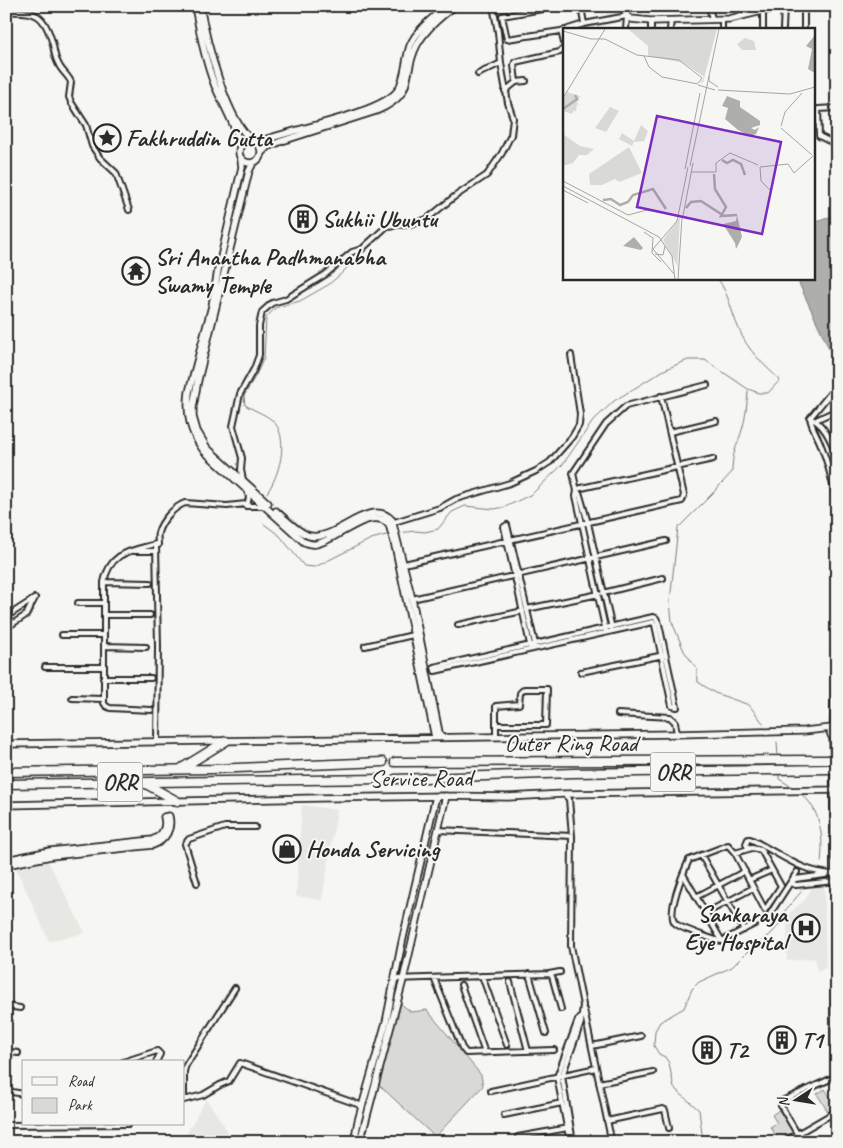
<svg xmlns="http://www.w3.org/2000/svg" width="843" height="1148" font-family="Caveat,sans-serif">
<style>
.built{fill:#e7e7e3}
.green{fill:#d9d9d5;stroke:#828280}
.water{fill:#aeaeab;stroke:#7a7a78}
.lines{fill:none;stroke-linecap:round;stroke-linejoin:round}
.stream{stroke:#7a7a78;stroke-width:1}
.street-casing{stroke:#2b2b2b;stroke-width:8}
.secondary-casing{stroke:#2b2b2b;stroke-width:9}
.highway-casing{stroke:#2b2b2b;stroke-width:11}
.street{stroke:#f6f6f2;stroke-width:4}
.secondary{stroke:#f6f6f2;stroke-width:5.5}
.highway{stroke:#f6f6f2;stroke-width:8}
.highway-bridge-casing{stroke:#2b2b2b;stroke-width:11;stroke-linecap:butt}
.highway-bridge{stroke:#f6f6f2;stroke-width:8}
.labels{text-anchor:middle;stroke-width:4;stroke-linejoin:round;paint-order:stroke}
.shield{fill:#f6f6f2;stroke:#686867;stroke-width:1}
.shield-label{font-size:22px;font-weight:bold;fill:#2b2b2b}
.poi-label{font-size:24px;font-weight:bold;fill:#2b2b2b;stroke:#f6f6f2;text-anchor:start}
.street-label{font-size:24px;fill:#2b2b2b;stroke:#f6f6f2}
.inset-river{fill:none;stroke:#aeaeab;stroke-width:2.5}
.inset-road{fill:none;stroke:#a5a5a2;stroke-width:1}
.view{fill:#7b2cbf;fill-opacity:0.15;stroke:#7b2cbf;stroke-width:2.5}
.inset-edge{fill:none;stroke:#2b2b2b;stroke-width:2.5}
</style>
<rect width="100%" height="100%" fill="#f6f6f2"/>
<filter id="ink" filterUnits="userSpaceOnUse"><feTurbulence type="fractalNoise" baseFrequency=".02" numOctaves="2"/><feDisplacementMap in="SourceGraphic" scale="10" xChannelSelector="R" yChannelSelector="G"/><feConvolveMatrix kernelMatrix="1 2 1 2 8 2 1 2 1" color-interpolation-filters="sRGB"/></filter>
<g filter="url(#ink)">
<!-- built -->
<path class="built" d="M302 805 337 810 322 900 296 896Z
M48 861 85 933 49 941 15 866Z
M824 886 826 968 817 971 815 958 787 961V915L805 900 812 887Z
M206 1099 220 1119 234 1142H182Z"/>
<!-- green -->
<path class="green" d="M400 1003 411 1012 427 1010 481 1075 483 1086 435 1137 379 1085Z
M825 1089 836 1106 828 1112 817 1094Z
M779 1110 793 1132 779 1140 770 1127 777 1123 772 1115Z"/>
<!-- water -->
<path class="water" d="M835 182H837L836 364 797 279H814V223L835 215Z"/>
<g class="lines">
<!-- stream -->
<path class="stream" d="M748 391C747 404 746 417 742 430 737 447 732 452 732 472L712 494 678 528 670 601 672 622 684 651 697 669 698 682 715 693 749 705 763 723
M267 493C279 476 289 441 275 423 268 415 255 411 245 405L244 396 256 375 264 358 266 318 275 308 300 301 328 285 341 274 358 256
M264 524 280 536 304 566 315 567 371 539 390 534
M399 533 415 531 425 532 438 529 452 512 465 506 494 509 505 507 532 494 563 464 593 421 614 401 664 370 678 364 688 360H705L748 389 759 393H768L780 380C764 365 747 350 739 329 731 312 729 294 718 279
M777 742 778 757
M779 773V779L792 787
M800 793C821 808 824 839 821 862
M703 1142 699 1110 674 1088 669 1063 665 1057 659 1054 654 1046 655 1031 660 1022 684 1008 692 989 699 982 732 967 750 949 771 934 778 926 783 913 801 892"/>
<!-- street casing -->
<g class="street-casing">
<path id="street" d="M560 6 502 16 507 39 561 31
M709 6 712 19
M6 12C37 10 45 15 53 45 54 51 55 58 58 63 61 71 68 75 71 82L69 97 71 102 86 125 92 146 100 158 116 173 129 210
M584 24 627 16 626 29
M568 29 584 24 581 6
M651 29V21
M670 29 671 20
M722 29V19
M763 29V11
M783 29 784 6
M804 29V6
M564 30 561 31 564 43
M478 74 501 63 498 32 493 6
M516 82 514 65 515 62 560 52 564 48
M505 91 516 82 526 81
M837 108 818 109 819 136 833 143 837 142
M837 385 810 418C812 429 819 438 822 448 829 466 833 484 837 503
M810 418C825 424 831 442 837 455
M816 420 837 410
M670 432 716 421
M243 480 241 470 242 458 233 426 240 394 254 369 259 355V326L262 312 272 303 286 299 326 274 352 252 362 249 387 226 415 223 427 219 454 197 487 175 502 153 511 135 513 118 508 103 501 63
M577 489 713 459
M577 491 580 495 588 523 612 629
M246 506H264
M247 506 249 497 247 491
M391 523 440 508 456 499 510 483 536 471 550 462 572 437 579 425 580 414 571 355
M158 545C158 541 157 536 158 533 161 521 174 507 185 503L227 506 246 504
M134 551H156
M404 564 682 501 684 495 661 396
M104 582 150 583
M603 593 663 578
M412 599 666 541
M78 603H104
M527 609 599 594
M104 615H150
M6 617 34 599
M458 625 523 611
M6 628 26 615 35 598
M606 632 576 496 577 491 573 473 606 424 626 406 707 385
M62 635H104
M104 646 146 647
M365 646 413 635
M531 649 507 541 504 527 507 525 536 648
M45 667H104
M434 667 435 671 653 622 655 625 672 706 677 707 659 624 656 618 653 617
M434 667 653 617
M581 672 664 655
M103 678H151
M72 698 103 699
M151 710 110 708 106 706 104 703V582C110 552 130 551 156 544L158 647 157 742
M618 714 670 717 675 722 677 734
M833 727 837 616
M496 737V725H546L547 689H524L520 693 519 704 496 706V725
M565 795 569 799 572 836 571 946 583 1005 581 1023 562 1076 573 1142
M438 830 572 836
M748 848 746 844 748 839H750C778 852 803 874 835 874
M735 853 765 910 781 886 761 850 752 848 735 853 728 845 689 860C684 871 666 913 675 923 680 928 690 930 696 933 705 936 713 940 722 941L768 917 797 872
M701 855 744 930
M683 874 722 941
M749 880 772 870
M793 881 795 879 825 875
M197 883 185 844 189 839 225 827H255
M790 883 796 885 835 881
M696 897 745 871
M706 913 753 888
M529 974 546 1033
M549 974 560 972
M482 976 507 1045
M434 978 462 1048 466 1053 554 1050
M395 979 549 974 552 976 561 1009
M510 982 528 1051
M461 985 485 1053
M6 1006 20 1008
M584 1010 611 1139
M592 1046 641 1036
M6 1051 18 1053
M123 1062 157 1051 160 1054 156 1062
M599 1083 653 1072
M6 1091 24 1094
M491 1091 596 1068
M184 1100 203 1095 220 1085 229 1081 240 1063 363 1106
M184 1100V1071L186 1065 235 988
M504 1115 562 1103
M607 1121 663 1109 665 1110 669 1128
M6 1125 128 1124
M518 1137 568 1128
M785 1141 837 1111
M570 1142 557 1077 578 1020 582 1017
M802 1142 781 1106 782 1101 837 1076"/>
</g>
<!-- secondary casing -->
<g class="secondary-casing">
<path id="secondary" d="M195 6C200 33 205 61 215 86 224 107 236 125 240 148
M200 6C206 39 226 123 254 142
M623 6 627 16 631 19 651 21 729 19 783 6
M239 152a11 11 0 1 1 22 0a11 11 0 1 1-22 0Z
M256 143C286 130 382 114 398 90 406 77 405 60 410 46 416 30 434 17 446 6
M261 153 267 147 282 141 376 111C418 93 401 75 417 45 425 30 441 16 455 6
M241 160 242 167 237 188 218 270 212 306 189 392C186 415 190 432 204 451L304 542C308 543 312 545 316 544 337 541 369 505 389 524L396 550 435 737
M253 163 249 171 198 380 193 407V417L197 431 207 448 268 503
M276 511C284 518 300 534 310 536 335 542 370 496 392 520L412 599 440 737
M833 738 835 834V1060L837 1073
M835 739C831 737 829 733 832 728L837 726
M6 744 677 734 804 731 832 728
M6 805 319 798 446 796 508 797 564 794 837 790
M6 860 50 851 152 840C162 836 167 828 164 817L169 816
M6 865 51 856 153 845C166 840 172 829 169 816
M354 1142 358 1121 386 1022 402 942 436 796
M360 1142 403 980 446 796"/>
</g>
<!-- highway casing -->
<g class="highway-casing">
<path id="highway" d="M395 762 828 760
M182 768 226 741
M6 772 212 769 383 762
M395 779 573 773 829 769
M144 783 177 801
M6 784 383 779"/>
</g>
<!-- street -->
<use href="#street" class="street"/>
<!-- secondary -->
<use href="#secondary" class="secondary"/>
<!-- highway -->
<use href="#highway" class="highway"/>
<!-- highway-bridge casing -->
<g class="highway-bridge-casing">
<path id="highway-bridge" d="M828 760 837 759
M829 769H837"/>
</g>
<!-- highway-bridge -->
<use href="#highway-bridge" class="highway-bridge"/>
</g>
</g>
<!-- icons -->
<defs>
<g id="sight-ring" transform="scale(1.4375)"><circle r="9.5" fill="#f6f6f2" stroke="#2b2b2b" stroke-width="1.5"/><path d="M0-6L1.8-2.2L6-1.7L2.9 1.2L3.7 5.4L0 3.3L-3.7 5.4L-2.9 1.2L-6-1.7L-1.8-2.2Z" fill="#2b2b2b"/></g>
<g id="building-ring" transform="scale(1.4375)"><circle r="9.5" fill="#f6f6f2" stroke="#2b2b2b" stroke-width="1.5"/><path d="M-4-6H4V6H1V3H-1V6H-4ZM-2.5-4.3h1.7v1.8h-1.7ZM.8-4.3h1.7v1.8H.8ZM-2.5-1h1.7V.8h-1.7ZM.8-1h1.7V.8H.8Z" fill="#2b2b2b"/></g>
<g id="temple-ring" transform="scale(1.4375)"><circle r="9.5" fill="#f6f6f2" stroke="#2b2b2b" stroke-width="1.5"/><path d="M0-6L5-2H3V0L6.5 2.5H4V6H1.5V3h-3V6H-4V2.5H-6.5L-3 0V-2H-5Z" fill="#2b2b2b"/></g>
<g id="shop-ring" transform="scale(1.4375)"><circle r="9.5" fill="#f6f6f2" stroke="#2b2b2b" stroke-width="1.5"/><path d="M-5-2.5h2.3a2.7 3.5 0 0 1 5.4 0H5L5.5 6h-11ZM-1.5-2.5h3a1.5 2.3 0 0 0-3 0Z" fill="#2b2b2b"/></g>
<g id="hospital-ring" transform="scale(1.4375)"><circle r="9.5" fill="#f6f6f2" stroke="#2b2b2b" stroke-width="1.5"/><path d="M-5-5h3v3.5h4V-5h3V5h-3V1.5h-4V5h-3Z" fill="#2b2b2b"/></g>
</defs>
<g fill-rule="evenodd">
<use href="#sight-ring" x="107" y="138"/>
<use href="#building-ring" x="303" y="219"/>
<use href="#temple-ring" x="136" y="271"/>
<use href="#shop-ring" x="287" y="849"/>
<use href="#hospital-ring" x="806" y="928"/>
<use href="#building-ring" x="782" y="1040"/>
<use href="#building-ring" x="707" y="1050"/>
</g>
<g class="labels">
<!-- shield labels -->
<g class="shield">
<rect x="650.5" y="752.5" width="45" height="39" rx="4"/>
<rect x="97.5" y="762.5" width="45" height="39" rx="4"/>
</g>
<g class="shield-label">
<text x="673" y="780">ORR</text>
<text x="120" y="790">ORR</text>
</g>
<!-- poi labels -->
<g class="poi-label">
<text x="126" y="146">Fakhruddin Gutta</text>
<text x="322" y="227">Sukhii Ubuntu</text>
<text x="155" y="265">Sri Anantha Padhmanabha<tspan x="155" dy="28">Swamy Temple</tspan></text>
<text x="306" y="857">Honda Servicing</text>
<text x="787" y="922" text-anchor="end">Sankaraya<tspan x="787" dy="28">Eye Hospital</tspan></text>
<text x="801" y="1048">T1</text>
<text x="726" y="1058">T2</text>
</g>
<!-- street labels -->
<g class="street-label">
<text x="571" y="751">Outer Ring Road</text>
<text x="421" y="786">Service Road</text>
</g>
</g>
<!-- overview -->
<g transform="translate(563 28)">
<rect width="252" height="252" fill="#f6f6f2"/>
<path d="M65 1H154L140 54 137 55 141 49 121 35 85 28V18ZM182 10 191 13 193 22H179L174 16ZM4 64 17 68 14 75 18 78 14 76 13 84 11 82 9 86 0 83V71ZM47 79 56 83 43 104 32 100ZM78 97 85 103 81 113 71 114 69 118 56 111 59 105 71 113ZM0 106 17 118 31 121 24 127H16L10 135 0 138ZM66 119 79 145 56 154 52 151 39 157H27L26 146ZM117 189 114 246V237L100 212Z" fill="#d9d9d5"/>
<path d="M252 7V44H250L245 41 249 21 243 18ZM164 68 177 73V79L197 93V97L188 100 192 102 196 99 193 106 187 108 175 102 162 91 165 80 159 78ZM174 187 179 209 173 221 172 215 160 196 173 193ZM71 209 80 220 78 222 60 218Z" fill="#aeaeab"/>
<path class="inset-river" d="M0 81 14 71 12 67M159 132 164 135 170 132 178 136 182 147M151 146 152 161 163 179 158 188 174 187M40 172 48 171 57 177 65 174 70 167 90 161 103 181M123 180 128 174 138 173 158 186"/>
<path class="inset-road" d="M0 3 28 11H42L74 27 116 32 139 50 135 55M81 28 86 39 99 49 135 56M146 48V53L155 59M135 57 152 62M155 62 227 66 252 59M0 70 42 1M218 98 222 84 239 65M218 100 249 127M127 138 156 1M197 139 225 136 231 145 250 128M197 139 198 153 208 163 207 169M122 141 137 65M128 144H153V135L167 125 195 137M0 153 65 187 84 182 117 188M0 158 96 209 109 228 112 252M0 162 25 175M120 188 130 135M81 204 90 210 89 225 98 234M92 226 100 227 102 218M111 246 90 221 114 193 125 139M115 252 119 189"/>
<path class="view" d="M94 88 218 114 199 206 74 179Z"/>
<rect width="252" height="252" class="inset-edge"/>
</g>
<!-- margin -->
<rect width="843" height="1148" fill="none" stroke="#f6f6f2" stroke-width="25"/>
<rect x="12" y="12" width="818" height="1123" fill="none" stroke="#2b2b2b" stroke-width="2" filter="url(#ink)"/>
<!-- legend -->
<rect x="22" y="1060" width="162" height="65" fill="#f6f6f2" stroke="#a5a5a2"/>
<rect x="32" y="1077" width="25" height="8" fill="#f6f6f2" stroke="#a5a5a2"/>
<text x="68" y="1086" font-size="15" fill="#2b2b2b">Road</text>
<rect x="32" y="1098" width="25" height="15" fill="#d9d9d5" stroke="#a5a5a2"/>
<text x="68" y="1110" font-size="15" fill="#2b2b2b">Park</text>
<!-- north arrow -->
<g transform="translate(796 1100) rotate(258)" stroke="#f6f6f2" stroke-width="4" paint-order="stroke">
<path d="M0-4L9 19L0 12L-9 19Z" fill="#2b2b2b"/>
<text y="-8" font-size="14" font-weight="bold" text-anchor="middle" fill="#2b2b2b">N</text>
</g>
</svg>
